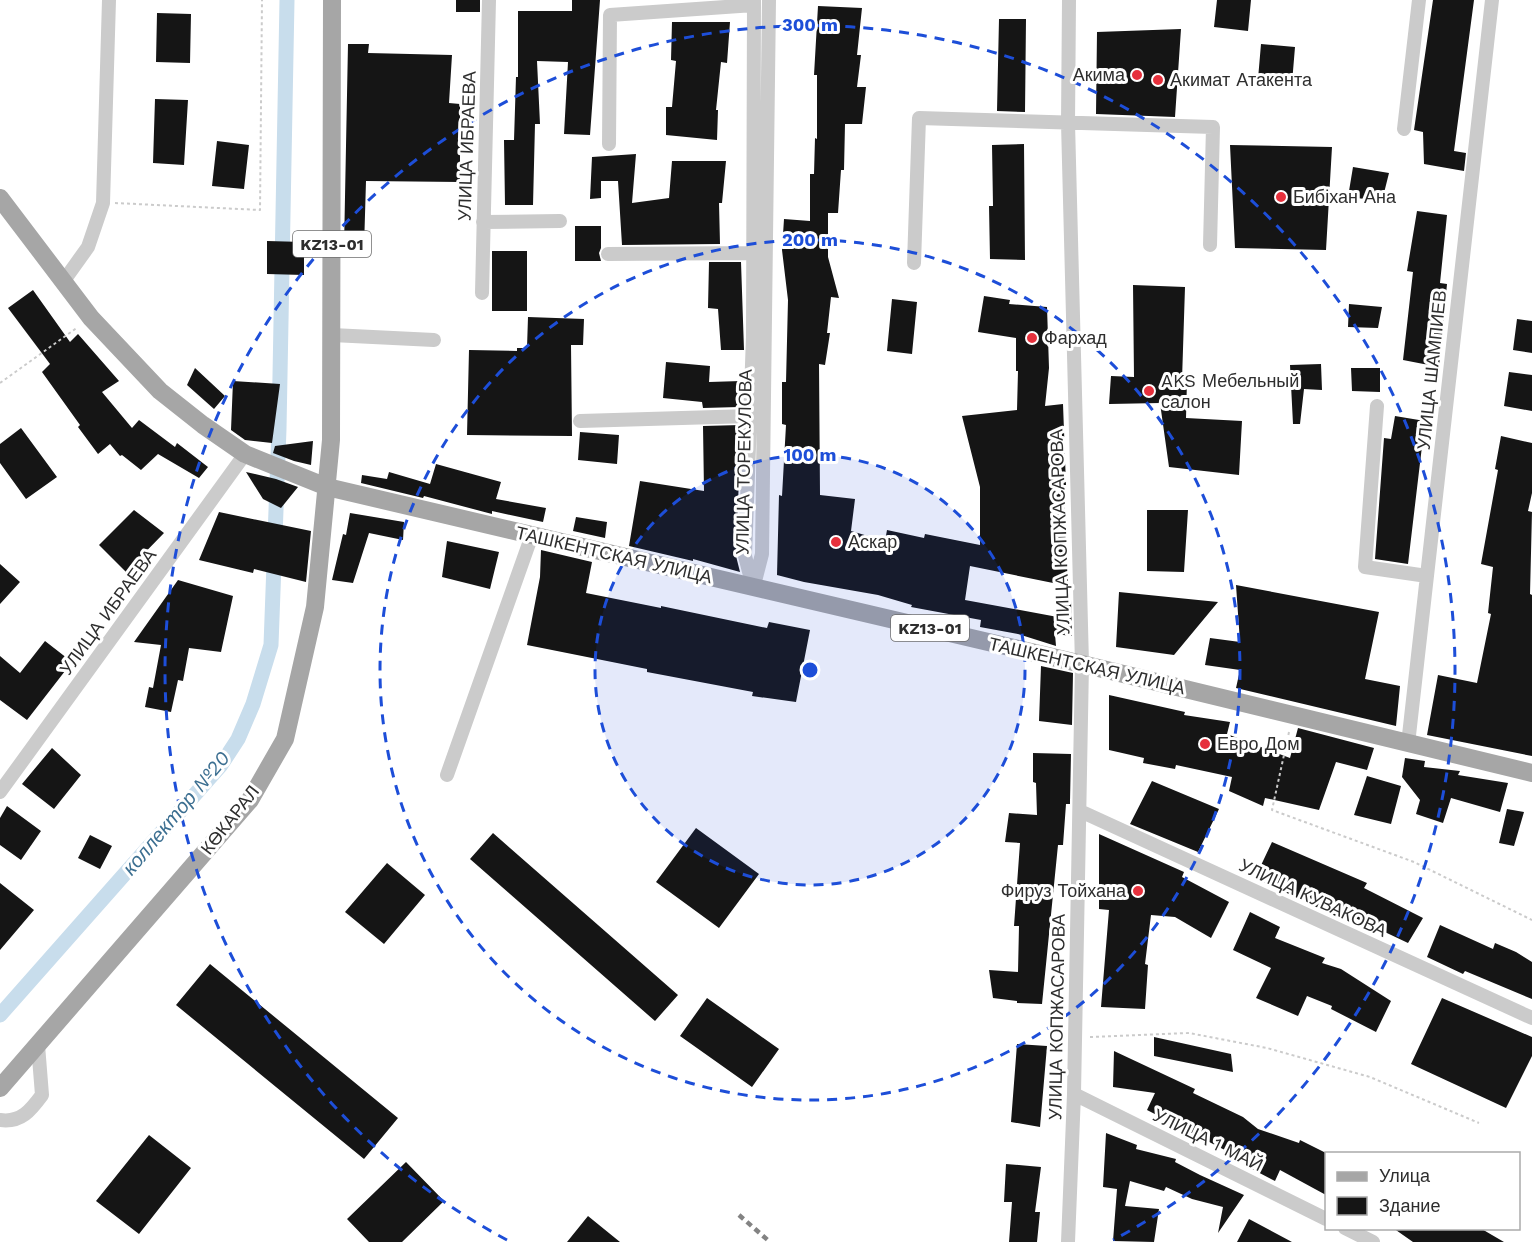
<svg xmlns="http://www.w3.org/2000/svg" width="1532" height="1242" font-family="'Work Sans',sans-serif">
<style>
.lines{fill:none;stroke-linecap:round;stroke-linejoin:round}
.canal{stroke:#c8ddec;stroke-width:15}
.building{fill:#151515}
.path{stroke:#cbcbcb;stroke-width:2;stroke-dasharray:3 3;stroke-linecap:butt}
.minor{stroke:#cbcbcb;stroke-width:14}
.major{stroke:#a6a6a6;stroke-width:18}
.rail{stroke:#838383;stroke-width:4.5;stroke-dasharray:6 4.5;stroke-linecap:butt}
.ring{fill:none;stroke:#1d4ed8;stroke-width:3;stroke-dasharray:10 8}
.poi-dot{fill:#e6303c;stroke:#fff;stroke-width:2}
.labels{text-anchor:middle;stroke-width:6;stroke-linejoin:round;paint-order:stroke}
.shield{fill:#fff;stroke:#6d6d6d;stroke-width:1.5}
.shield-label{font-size:16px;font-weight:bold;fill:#2e2e2e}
.poi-label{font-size:18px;fill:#2e2e2e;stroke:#fff;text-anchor:start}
.street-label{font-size:18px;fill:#2e2e2e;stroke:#fff}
.water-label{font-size:20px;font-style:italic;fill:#3c6f91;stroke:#fff}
.centre{fill:#1d4ed8;stroke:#fff;stroke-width:3}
.ring-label{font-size:18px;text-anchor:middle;font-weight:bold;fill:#1d4ed8;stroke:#fff;stroke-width:6;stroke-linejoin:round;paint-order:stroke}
</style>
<rect width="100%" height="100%" fill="#fff"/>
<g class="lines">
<!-- canal -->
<path class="canal" d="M0 1015 221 765 238 739 253 704 271 645 279 429 287 0"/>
</g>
<!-- building -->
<path class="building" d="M456 0H480V12H456Z
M572 0H600L590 135 564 134 568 62 537 61 540 124H535L533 205H505L504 140H514L516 77H518V11H572Z
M1217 0H1251L1248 31 1214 27Z
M1433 0H1474L1454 151 1466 153 1464 171 1424 164 1423 132 1414 130Z
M818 6 862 8 857 55H861L857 87H866L862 124H845L844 170H841L838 213H828V257L839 298 831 297 827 333H830L825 365 819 364 820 495 855 499 851 531 885 541 887 530 924 538 925 534 980 545V487L962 416 1017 410 1018 371H1016V338L978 332 984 296 1010 300 1009 304 1047 307 1049 368 1045 406 1063 404 1066 485H1063L1068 586 970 566 965 600 1063 618 1064 600H1071L1072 636 1055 634 1056 646 1018 634 980 627 981 620 911 607 912 605 878 595 804 582 777 575 779 495 782 496 786 425 782 424V382H786L788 300 782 250 784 219 810 221V174H814L815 138 817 139V75H814Z
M157 13 191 14 190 63 156 62Z
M999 19H1026L1025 112 997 111Z
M672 22H730L727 63 721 62 716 110H718L717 140 666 135V107H672L676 61 671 60Z
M1181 29 1175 117 1096 114 1097 32Z
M348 44H369L368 53 452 55 449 103 460 104V182L366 181 364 248H344Z
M1261 44 1295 47 1292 83 1258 79Z
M155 99 188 100 184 165 153 163Z
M217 141 249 145 244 189 212 186Z
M1024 144 1025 260 990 259 989 206H993L992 145Z
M1230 145 1332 147 1326 250 1235 248Z
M636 154 632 203 669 198 672 161H726L722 203H719L720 244 622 245 618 181H601V198L590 199 592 157Z
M1353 167 1389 173 1382 201 1348 197Z
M1417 211 1447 215 1440 283 1447 284 1439 367 1403 360 1413 272 1407 271Z
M575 226H601V248L599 253 601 261H575Z
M267 241 304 242V275L267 274Z
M492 251H527V311H492Z
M709 262H741L744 350H721L718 309 708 308Z
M1133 285 1185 287 1182 380H1187L1186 418 1242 421 1239 475 1169 467 1160 403 1109 404 1111 376 1134 377Z
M33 290 70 342 78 334 119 381 102 392 132 428 139 420 175 447 177 443 208 467 199 478 158 454 141 470 122 455 120 456 110 444 98 454 78 427 80 425 42 372 50 364 8 308Z
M892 299 917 302 912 354 887 351Z
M1349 304 1382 307 1378 328 1348 327Z
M528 317 584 319 583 345H571L572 436 467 435 469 350 517 351V348H527Z
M1517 319 1532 321V353L1513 350Z
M666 362 710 366 709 382 741 381 739 407 703 408 702 402 663 398Z
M1321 364 1322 390 1304 389 1300 424H1293L1290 365Z
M195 368 225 396 214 409 187 385Z
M1351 368H1380V392L1352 391Z
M1509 372 1532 375V411L1504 406Z
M233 381 280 384 272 443 245 440 231 430Z
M1395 416 1425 421 1408 564 1375 559 1384 438 1391 439Z
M741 425 736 556 740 572 693 559V561L629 546 640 481 704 491 703 426Z
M21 428 57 477 26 499 0 463V444Z
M580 432 619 435 617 464 578 460Z
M1501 436 1532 443V493L1528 511 1532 512 1530 594 1532 595V756L1427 735 1438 675 1477 683 1491 614 1488 613 1493 567 1481 564 1498 470 1495 469Z
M313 441 311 465 294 461 273 453 275 446Z
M436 464 501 482 496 499 546 508 543 522 492 511V514L424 496 423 498 361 483 362 475 387 479 389 472 430 484Z
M246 472 276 479 298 487 281 508 263 499Z
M134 510 164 533 126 572 99 545Z
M1147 510H1188L1184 572 1147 571Z
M219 512 311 531 306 582 254 569 253 573 199 560Z
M350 513 404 522 403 540 369 533 353 583 332 580 343 534 346 535Z
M576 517 607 522 605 538 573 531Z
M447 541 499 552 490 589 442 577Z
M541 550 592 562 586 593 661 608V606L767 628 769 622 810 630 796 702 752 696 753 692 647 672V669L527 645 540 577Z
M0 564 20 582 0 604Z
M178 580 233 596 221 652 189 648 183 681 178 680 171 712 145 707 149 687 153 688 161 645 134 642Z
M1236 585 1379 612 1365 679 1400 686 1396 726 1236 688 1240 670 1205 665 1210 638 1240 642Z
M1119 592 1218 602 1174 655 1116 647Z
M45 641 72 662 27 720 0 700V656L20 673Z
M1041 666 1073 673 1072 725 1039 721Z
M1109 695 1185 712 1184 715 1230 722 1227 734 1290 758 1298 728 1374 748 1367 770 1336 762 1319 810 1265 798 1263 806 1229 791 1232 777 1176 765 1175 769 1143 763 1144 758 1109 750Z
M52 748 81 775 54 809 22 784Z
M1033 753 1071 754 1070 801V804H1066L1063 845H1058L1042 1004 1017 1003V1001L993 998 989 970 1018 972 1019 926H1014L1020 843 1005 842 1009 813 1037 815 1036 783 1033 782Z
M1405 758 1425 761 1424 767 1460 771 1458 775 1508 783 1500 812 1451 798 1443 823 1416 814 1420 800 1402 777Z
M1367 776 1401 786 1391 824 1354 815Z
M1152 781 1219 809 1198 852 1130 824Z
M7 806 41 831 21 860 0 845V818Z
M1507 809 1524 812 1514 846 1499 843Z
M696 828 759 874 719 928 656 882Z
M493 833 678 995 655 1021 470 859Z
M1099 834 1184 872 1182 877 1229 902 1211 938 1175 917 1151 915 1145 964 1148 965 1145 1009 1101 1007 1109 910 1099 909Z
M90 835 112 846 100 869 78 858Z
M1272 842 1367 883 1364 888 1423 918 1408 943 1351 916 1348 922 1255 878Z
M387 863 425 895 384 944 345 912Z
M0 883 34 910 0 950Z
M1250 912 1280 927 1275 938 1325 958 1322 963 1341 969 1391 1001 1376 1032 1331 1009 1332 1006 1307 996 1298 1016 1256 998 1271 968 1233 950Z
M1440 925 1493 949 1495 943 1516 952 1532 962V999L1465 971 1463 974 1427 957Z
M210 964 398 1118 364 1159 176 1005Z
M707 998 779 1049 752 1087 680 1036Z
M1442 998 1532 1037V1056L1506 1108 1411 1064Z
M1154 1037 1231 1054 1233 1072 1154 1056Z
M1017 1044 1047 1046 1040 1127 1011 1122Z
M1114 1051 1195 1089 1193 1093 1243 1117 1258 1129 1299 1143 1300 1140 1326 1153V1195L1280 1170 1275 1181 1250 1168 1252 1164 1147 1110 1155 1093 1113 1087Z
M1106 1133 1137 1145 1136 1149 1176 1159 1175 1162 1200 1175 1244 1195 1218 1233 1223 1207 1192 1199 1166 1187 1164 1191 1130 1181 1125 1206 1159 1209 1154 1242 1113 1241 1117 1189 1103 1187Z
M149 1135 191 1168 139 1234 96 1201Z
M406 1162 444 1201 402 1242H369L347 1219Z
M1006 1164 1041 1167 1035 1212H1040L1037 1242H1009L1012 1202H1004Z
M588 1216 620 1242H567Z
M1249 1219 1292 1242H1237Z
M1393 1228H1480L1504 1242H1413Z"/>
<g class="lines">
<!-- path -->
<path class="path" d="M115 203 260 210 262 0
M0 383 78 327
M1289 732 1272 810 1414 862 1532 920
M1090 1037 1189 1033 1267 1048 1370 1077 1479 1123"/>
<!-- minor -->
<path class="minor" d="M1404 129 1419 0
M609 144 610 15 754 5
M483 222 560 221
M608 254 753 253
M914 263 919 118 1213 127 1210 245
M63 282 88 247 103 203 109 0
M482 293 489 0
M332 335 434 340
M1377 406 1365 567 1427 576
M580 421 750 416
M754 585 762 554 769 0
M753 587 745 556 753 337 754 0
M1408 744 1492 0
M447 775 532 535
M0 792 245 454
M1080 811 1532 1018
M1074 1094 1326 1219
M0 1120C21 1123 31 1110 42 1095L38 1045
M1345 1228 1373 1242
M1068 1242 1074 1094 1082 664 1068 123 1069 0"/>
<!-- major -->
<path class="major" d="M0 198 91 318 160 391 203 425 245 454 327 487 1082 664 1532 773
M0 1088 250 800 285 739 315 607 331 440 332 0"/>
<!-- rail -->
<path class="rail" d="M739 1215 770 1242"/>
</g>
<!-- distance rings -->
<circle cx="810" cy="670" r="215" fill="#1d4ed8" fill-opacity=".12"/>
<g class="ring">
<circle cx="810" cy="670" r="215"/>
<circle cx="810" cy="670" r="430"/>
<path d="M507 1240A645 645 0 1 1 1113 1240"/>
</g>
<!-- markers -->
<g class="poi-dot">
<circle cx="1137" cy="75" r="6"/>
<circle cx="1158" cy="80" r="6"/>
<circle cx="1281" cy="197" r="6"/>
<circle cx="1032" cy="338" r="6"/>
<circle cx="1149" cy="391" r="6"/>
<circle cx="836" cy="542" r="6"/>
<circle cx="1205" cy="744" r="6"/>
<circle cx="1138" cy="891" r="6"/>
</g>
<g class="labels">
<!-- shield labels -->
<g class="shield">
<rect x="293" y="231" width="78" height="26" rx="4.5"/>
<rect x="891" y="615" width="78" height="26" rx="4.5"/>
</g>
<g class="shield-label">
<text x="332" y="250">KZ13-01</text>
<text x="930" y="634">KZ13-01</text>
</g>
<!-- poi labels -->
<g class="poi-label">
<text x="1125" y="81" text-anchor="end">Акима</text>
<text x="1170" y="86">Акимат Атакента</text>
<text x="1293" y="203">Бибіхан Ана</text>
<text x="1044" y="344">Фархад</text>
<text x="1161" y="387">AKS Мебельный<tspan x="1161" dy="21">салон</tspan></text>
<text x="848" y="548">Аскар</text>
<text x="1217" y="750">Евро Дом</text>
<text x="1126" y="897" text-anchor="end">Фируз Тойхана</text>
</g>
<!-- street labels -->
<g class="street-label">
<text transform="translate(467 146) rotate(-88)" y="6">УЛИЦА ИБРАЕВА</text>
<text transform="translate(1432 370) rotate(-84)" y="6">УЛИЦА ШАМПИЕВ</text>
<text transform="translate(744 462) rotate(-89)" y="6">УЛИЦА ТОРЕКУЛОВА</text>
<text transform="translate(1060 532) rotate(-92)" y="6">УЛИЦА КОПЖАСАРОВА</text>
<text transform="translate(614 555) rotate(13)" y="6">ТАШКЕНТСКАЯ УЛИЦА</text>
<text transform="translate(108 612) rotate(-54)" y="6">УЛИЦА ИБРАЕВА</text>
<text transform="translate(1087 666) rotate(13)" y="6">ТАШКЕНТСКАЯ УЛИЦА</text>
<text transform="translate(230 820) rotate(-52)" y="6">КӨКАРАЛ</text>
<text transform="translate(1313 898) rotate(25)" y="6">УЛИЦА КУВАКОВА</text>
<text transform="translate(1057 1017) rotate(-89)" y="6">УЛИЦА КОПЖАСАРОВА</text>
<text transform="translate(1208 1140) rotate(26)" y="6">УЛИЦА 1 МАЙ</text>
</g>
<!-- water labels -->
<g class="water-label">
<text transform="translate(176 813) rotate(-50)" y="7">коллектор №20</text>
</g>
</g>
<circle cx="810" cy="670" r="9" class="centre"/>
<g class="ring-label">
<text x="810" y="31">300 m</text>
<text x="810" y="246">200 m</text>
<text x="810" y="461">100 m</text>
</g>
<!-- legend -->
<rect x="1325" y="1152" width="195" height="78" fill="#ffffff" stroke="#ababab" stroke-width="1.5"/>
<rect x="1337" y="1172" width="30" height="9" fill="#a6a6a6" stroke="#ababab" stroke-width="1.5"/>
<text x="1379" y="1182" font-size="18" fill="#2e2e2e">Улица</text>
<rect x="1337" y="1197" width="30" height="18" fill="#151515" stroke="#ababab" stroke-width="1.5"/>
<text x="1379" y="1212" font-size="18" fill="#2e2e2e">Здание</text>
</svg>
